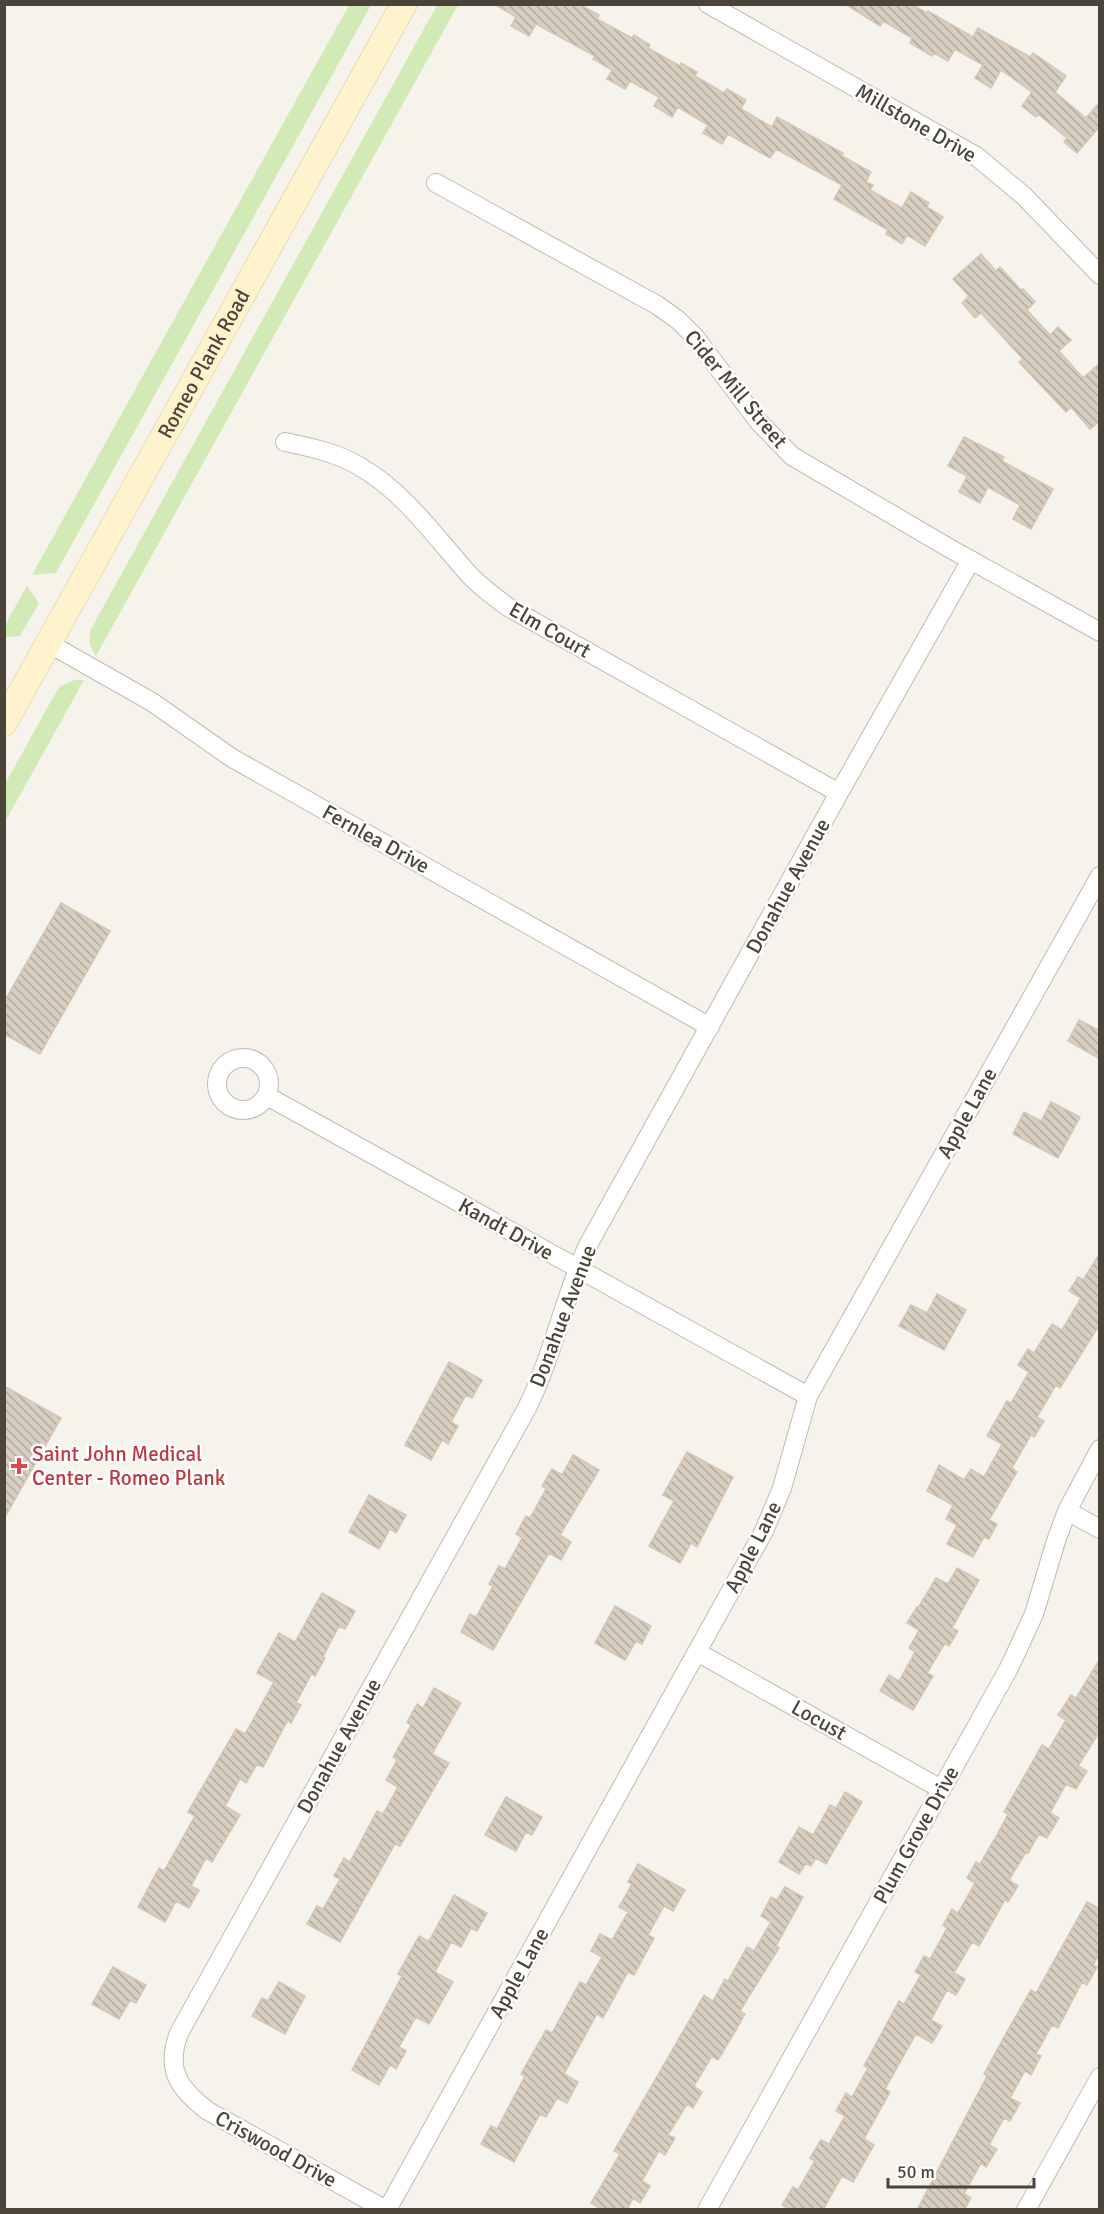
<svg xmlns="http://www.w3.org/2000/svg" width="1104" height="2214" font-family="Signika,sans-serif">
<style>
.green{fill:#d2eab5}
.building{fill:url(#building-back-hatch);stroke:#d3c7b4;stroke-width:1.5}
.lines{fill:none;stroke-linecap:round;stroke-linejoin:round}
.minor-casing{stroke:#c2bbae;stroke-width:20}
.secondary-casing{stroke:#d6c79b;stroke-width:27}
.minor{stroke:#fff;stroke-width:18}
.secondary{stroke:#fff3cd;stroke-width:26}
.health-dot{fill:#e0444e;stroke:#fff;stroke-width:2}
.labels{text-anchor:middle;stroke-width:5;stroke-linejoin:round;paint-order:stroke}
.street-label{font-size:21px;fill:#4b4439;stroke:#fff}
.health-label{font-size:21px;fill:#be3a42;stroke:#fff;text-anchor:start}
</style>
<defs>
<pattern id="building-back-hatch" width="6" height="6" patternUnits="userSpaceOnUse" patternTransform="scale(1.5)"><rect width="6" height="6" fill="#d8cfc1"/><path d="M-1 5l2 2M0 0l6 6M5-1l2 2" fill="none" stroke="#b1aa9e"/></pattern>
</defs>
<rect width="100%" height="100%" fill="#f6f3ec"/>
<!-- green -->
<path class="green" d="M349 5H371L56 573 32 575Z
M437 5H458L96 656C89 647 88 639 91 629Z
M27 586 39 603 20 636 5 637V625Z
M75 680H84L5 822V784L55 694 60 686Z"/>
<!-- building -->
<path class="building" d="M494 4H579L599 15 597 19 632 38 634 35 650 45 648 48 680 66 681 63 697 72 695 76 724 93 727 89 746 100 741 109 772 127 777 117 843 153 842 156 871 172 866 182 873 185 870 190 902 208 911 192 929 203 927 207 943 217 925 246 907 235 902 244 886 234 888 230 834 199 842 185 776 149 770 158 728 134 722 144 703 133 708 125 678 107 672 117 654 106 659 97 630 81 625 89 607 79 612 70 593 59 595 56 536 24 529 36 511 26 516 17Z
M845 4H911L927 13 928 11 973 37 978 28 1030 57 1033 53 1066 76 1055 92 1086 118 1100 102V126L1077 153 1064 142 1067 138 1038 114 1036 117 1022 106 1032 92 1001 70 991 88 975 78 983 65 955 49 948 61 934 53 932 56 910 43 912 38 883 21 880 26Z
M981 254 996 271 1000 267 1021 290 1023 289 1035 302 1027 310 1050 335 1058 327 1071 340 1059 351 1083 378 1100 363V421L1090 429 1071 407 1066 412 1047 392 1019 362 1023 359 981 313 975 318 962 303 969 296 953 279Z
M964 437 1004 457 1002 461 1053 489 1031 529 1013 519 1020 505 988 487 980 503 959 492 967 476 948 466Z
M61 903 110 931 40 1054 4 1034V1002Z
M1079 1020 1100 1031V1059L1068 1041Z
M1051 1102 1080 1117 1058 1158 1013 1134 1024 1112 1041 1121Z
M1100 1253V1324L1060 1388 1056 1385 1037 1417 1044 1421 1034 1437 1031 1435 1012 1468 1017 1472 989 1520 997 1524 989 1539 984 1537 973 1557 947 1544 957 1525 946 1519 953 1505 927 1491 939 1465 964 1480 971 1469 984 1477 1002 1444 987 1436 1007 1401 1011 1403 1029 1372 1018 1365 1028 1349 1034 1353 1052 1324 1062 1330 1081 1298 1069 1291 1078 1277 1083 1280Z
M937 1294 966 1310 944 1350 899 1326 911 1305 927 1313Z
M449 1362 482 1380 472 1398 466 1395 451 1422 458 1426 448 1444 442 1440 431 1460 405 1445Z
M4 1386 61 1418 4 1519Z
M687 1452 733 1477 697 1547 691 1543 680 1563 649 1546 674 1501 663 1495Z
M573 1455 599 1470 560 1535 571 1542 561 1560 549 1553 493 1650 461 1632 470 1614 476 1617 493 1586 489 1584 499 1566 505 1569 522 1538 516 1534 526 1516 530 1518 546 1489 542 1486 552 1469 562 1475Z
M369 1495 406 1515 396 1533 390 1529 379 1549 349 1532Z
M957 1568 979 1580 952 1628 958 1631 949 1646 945 1643 927 1673 933 1676 913 1710 880 1691 889 1675 899 1681 915 1652 909 1648 919 1630 907 1623 917 1607 918 1608 936 1578 948 1584Z
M322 1593 355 1611 345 1629 339 1626 323 1657 325 1658 315 1676 312 1673 296 1703 301 1705 291 1723 288 1720 263 1767 257 1764 246 1783 240 1779 225 1806 240 1815 212 1862 206 1858 191 1886 199 1890 189 1908 176 1901 165 1922 138 1907 159 1868 164 1871 195 1816 188 1812 236 1729 245 1734 274 1682 257 1673 279 1633 295 1642Z
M615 1606 651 1626 642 1644 636 1641 625 1660 595 1643Z
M1100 1659V1731L1078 1766 1087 1771 1076 1789 1066 1784 1050 1813 1059 1818 1047 1838 1039 1834 1028 1853 1026 1852 1009 1880 1018 1886 1008 1902 1005 1900 979 1946 972 1942 954 1973 965 1979 956 1995 947 1990 931 2020 942 2026 932 2043 916 2034 885 2089 890 2092 864 2139 874 2145 853 2182 842 2176 823 2210H791L782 2205 793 2187 798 2190 815 2161 810 2158 821 2140 829 2144 845 2116 836 2111 846 2093 852 2097 868 2068 864 2066 899 2001 904 2004 921 1975 915 1972 924 1956 930 1959 947 1928 943 1925 952 1909 958 1913 975 1883 967 1878 976 1862 980 1864 997 1835 1008 1814 1004 1812 1042 1745 1049 1749 1066 1720 1058 1715 1071 1695 1076 1698Z
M434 1688 461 1703 432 1754 449 1763 400 1846 395 1844 340 1942 307 1924 317 1906 323 1909 340 1879 334 1876 344 1858 350 1862 377 1811 383 1814 398 1787 386 1780 397 1760 393 1757 411 1725 407 1722 417 1704 423 1708Z
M845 1792 862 1802 826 1864 816 1858 811 1866 806 1863 799 1874 779 1862 799 1827 813 1835 830 1805 836 1808Z
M506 1797 542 1817 532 1835 526 1832 516 1851 485 1835Z
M638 1864 685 1890 673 1911 664 1906 648 1935 654 1938 634 1975 628 1972 603 2018 597 2014 564 2074 578 2082 567 2103 557 2098 546 2117 540 2114 514 2162 481 2144 491 2126 497 2129 525 2076 521 2074 546 2030 552 2033 580 1982 586 1985 602 1957 591 1951 600 1934 612 1940 628 1912 619 1907 632 1884 628 1882Z
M785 1887 803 1897 776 1946 779 1948 740 2011 745 2014 736 2030 718 2060 712 2056 694 2086 702 2092 693 2108 687 2104 668 2135 675 2138 665 2155 659 2151 642 2181 650 2186 640 2203 633 2198 627 2210H602L591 2203 620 2154 614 2151 704 1995 713 2001 725 1979 728 1981 747 1947 754 1951 771 1922 761 1916 771 1897 777 1900Z
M454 1895 487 1913 477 1931 471 1928 461 1947 451 1942 435 1972 453 1982 429 2024 416 2017 399 2047 406 2051 396 2069 390 2065 379 2085 352 2070 402 1976 398 1974 419 1936 429 1941Z
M1087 1902 1100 1909V1953L1093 1965 1097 1967 1087 1985 1082 1982 1058 2028 1052 2025 1036 2054 1041 2056 1031 2075 1025 2071 1010 2098 1020 2103 1010 2121 1004 2118 989 2145 997 2149 986 2167 981 2163 964 2194 971 2198 964 2210H917L987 2076 984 2074 1004 2037 1031 1990 1036 1993Z
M113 1967 146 1985 136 2003 130 2000 119 2019 92 2004Z
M279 1982 305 1996 285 2034 252 2016 262 1998 268 2001Z"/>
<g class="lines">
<!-- minor casing -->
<g class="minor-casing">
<path id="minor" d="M708 4 976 156 1024 196 1100 275
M436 183 657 305 678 320 695 337 759 422 792 456 949 548 1100 632
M285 442C310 447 337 453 359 466 404 492 432 533 466 571 478 585 493 596 508 607L839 793
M48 643 152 702 232 758 710 1027
M217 1084a26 26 0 1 1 52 0a26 26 0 1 1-52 0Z
M267 1096 808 1396
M1067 1511 1100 1529
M697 1652 941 1789
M386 2210 208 2111C179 2089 165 2070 179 2033L527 1408C553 1355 564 1298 588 1245L839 793 971 560
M387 2210 764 1531 782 1488 808 1396 1100 876
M707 2210 1009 1668 1034 1614 1056 1541 1067 1511 1100 1449
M1026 2210 1100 2077"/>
</g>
<!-- secondary casing -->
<g class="secondary-casing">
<g id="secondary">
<path id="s1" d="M4 723 404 4"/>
</g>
</g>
<!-- minor -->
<use href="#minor" class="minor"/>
<!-- secondary -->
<use href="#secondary" class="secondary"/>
</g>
<!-- markers -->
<path class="health-dot" d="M16 1457h6v6h6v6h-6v6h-6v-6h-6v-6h6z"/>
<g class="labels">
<!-- street labels -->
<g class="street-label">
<text transform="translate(916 123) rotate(30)" y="7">Millstone Drive</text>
<text dy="7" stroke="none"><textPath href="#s1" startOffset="411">Romeo Plank Road</textPath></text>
<text transform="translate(736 389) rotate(50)" y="7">Cider Mill Street</text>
<text transform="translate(550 630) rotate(30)" y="7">Elm Court</text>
<text transform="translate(376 839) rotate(29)" y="7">Fernlea Drive</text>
<text transform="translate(788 886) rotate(-61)" y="7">Donahue Avenue</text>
<text transform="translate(967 1113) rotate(-61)" y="7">Apple Lane</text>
<text transform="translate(506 1229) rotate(29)" y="7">Kandt Drive</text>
<text transform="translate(563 1316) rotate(-69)" y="7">Donahue Avenue</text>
<text transform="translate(753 1547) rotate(-63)" y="7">Apple Lane</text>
<text transform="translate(819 1720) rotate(29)" y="7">Locust</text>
<text transform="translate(339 1746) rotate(-61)" y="7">Donahue Avenue</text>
<text transform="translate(916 1835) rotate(-61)" y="7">Plum Grove Drive</text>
<text transform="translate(519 1973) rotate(-61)" y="7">Apple Lane</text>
<text transform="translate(276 2149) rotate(29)" y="7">Criswood Drive</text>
</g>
<!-- health labels -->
<g class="health-label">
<text x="32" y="1461">Saint John Medical<tspan x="32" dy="24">Center - Romeo Plank</tspan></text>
</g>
</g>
<!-- border -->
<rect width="1104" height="2214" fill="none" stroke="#4b4439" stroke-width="12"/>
<!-- scale -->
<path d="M888 2178v9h146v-9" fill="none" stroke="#4b4439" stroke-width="3"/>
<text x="897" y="2178" font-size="18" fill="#4b4439" stroke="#ffffff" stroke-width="4.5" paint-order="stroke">50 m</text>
</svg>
